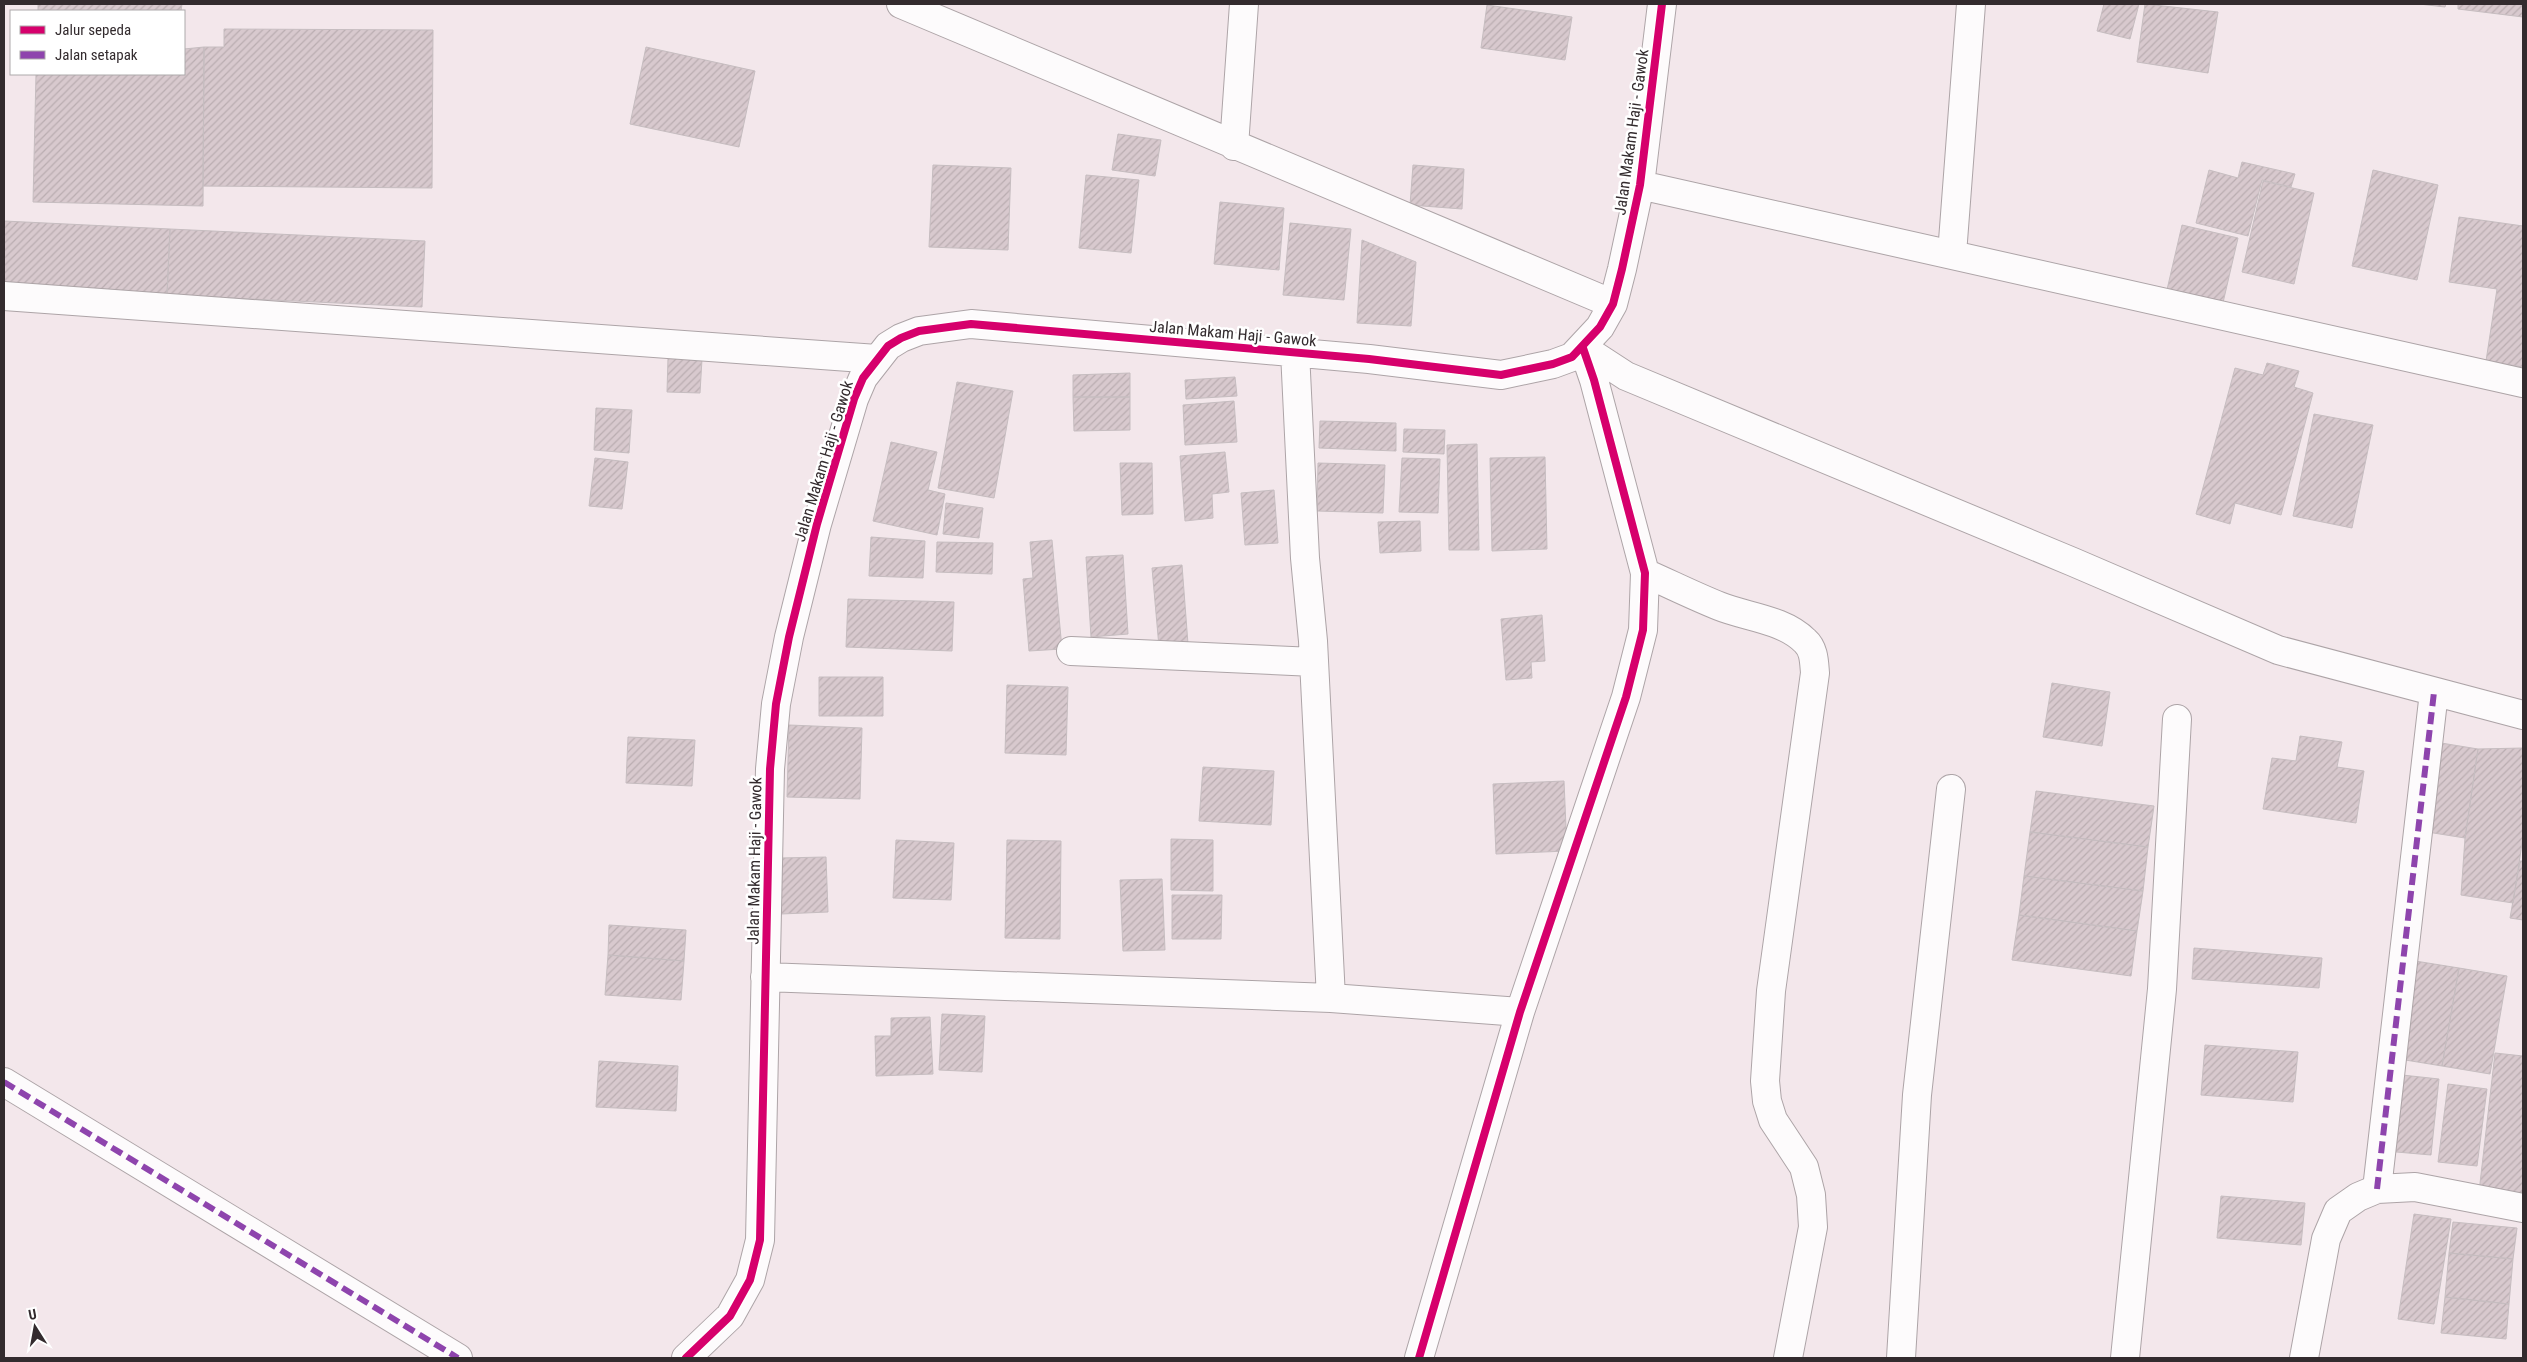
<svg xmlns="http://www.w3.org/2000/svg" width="2527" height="1362" font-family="'Roboto Condensed',sans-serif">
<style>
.building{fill:url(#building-hatch);stroke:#c6bdc0}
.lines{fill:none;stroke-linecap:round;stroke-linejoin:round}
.minor-casing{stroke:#ada4a7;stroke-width:30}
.minor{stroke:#fdfbfc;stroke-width:28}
.quiet{stroke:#8e44ad;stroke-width:6;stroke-dasharray:12 6;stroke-linecap:butt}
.cycleway-casing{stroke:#fff;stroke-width:11}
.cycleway{stroke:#d6006c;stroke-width:8}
.labels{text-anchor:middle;stroke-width:5;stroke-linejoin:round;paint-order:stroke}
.street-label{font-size:16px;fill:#332b2e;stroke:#fff}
</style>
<defs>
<pattern id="building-hatch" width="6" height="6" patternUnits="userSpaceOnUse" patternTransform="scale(1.25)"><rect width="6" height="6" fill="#d8c9ce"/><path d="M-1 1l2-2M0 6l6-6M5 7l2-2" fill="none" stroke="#baadb1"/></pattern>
</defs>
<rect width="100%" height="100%" fill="#f3e7eb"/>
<!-- building -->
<path class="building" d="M38 4H182L181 11H38Z
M2104 4H2139L2130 39 2097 31Z
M2145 4 2218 12 2208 73 2137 62Z
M2419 4H2446L2445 7Z
M2458 4H2523V17L2458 9Z
M1487 5 1572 17 1565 60 1481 48Z
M224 29 433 30 432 188 203 186 204 47H224Z
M204 47 203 206 33 202 36 74H184V49Z
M646 47 755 71 739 147 630 124Z
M1118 134 1161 140 1155 176 1112 170Z
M2242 162 2295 174 2291 187 2262 180 2248 236 2196 223 2209 170 2238 178Z
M933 165 1011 168 1008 250 929 247Z
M1413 165 1464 169 1462 209 1410 205Z
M2373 170 2438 185 2417 280 2352 266Z
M1086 175 1139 180 1131 253 1079 248Z
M2263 181 2314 193 2294 284 2242 272Z
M1220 202 1284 208 1279 270 1214 264Z
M2459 217 2523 226V367L2486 361 2497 289 2449 282Z
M4 221 170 229 167 295 4 288Z
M1290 223 1351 229 1344 300 1283 295Z
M2182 225 2238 238 2222 307 2166 294Z
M170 229 425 241 422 307 167 295Z
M1362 240 1416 262 1411 326 1357 323Z
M668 358 702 359 700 393 667 392Z
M2267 363 2299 371 2294 387 2313 393 2281 515 2235 503 2230 524 2196 514 2235 368 2263 375Z
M1130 373V397H1073V375Z
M1235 377 1237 396 1186 399 1185 380Z
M957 382 1013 391 994 498 938 488Z
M1073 397H1130V430L1074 431Z
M1234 401 1237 442 1185 445 1183 405Z
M596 408 632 410 629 453 594 450Z
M2314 414 2373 425 2352 528 2293 516Z
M1320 421 1396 423V451L1319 448Z
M1404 429 1445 430 1444 454 1403 452Z
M891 442 937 452 928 490 945 494 937 535 873 521Z
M1477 444 1479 550H1449L1447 445Z
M1225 452 1229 492 1212 494 1213 518 1185 521 1180 456Z
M1545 457 1547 549 1492 551 1490 458Z
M595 458 628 462 622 509 589 506Z
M1402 458 1440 459 1438 513 1399 512Z
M1120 463H1152L1153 514 1122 515Z
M1318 463 1385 465 1383 513 1317 511Z
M1274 490 1278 543 1245 545 1241 493Z
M946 503 983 508 979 538 943 534Z
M1420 521 1421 551 1380 553 1378 522Z
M871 537 925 541 923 578 869 576Z
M1052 540 1062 649 1029 651 1023 579 1033 578 1030 542Z
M937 542 993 543 992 574 936 572Z
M1123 555 1128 634 1091 637 1086 557Z
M1182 565 1188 644 1159 647 1152 568Z
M848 599 954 602 952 651 846 647Z
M1542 615 1545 661 1531 662 1532 678 1506 680 1501 619Z
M819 677H883V716H819Z
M2052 683 2110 692 2102 746 2043 737Z
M1007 685 1068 687 1066 755 1005 753Z
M789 725 862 728 860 799 787 797Z
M2300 736 2342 742 2337 767 2364 771 2356 823 2263 809 2272 758 2296 761Z
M628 737 695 740 692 786 626 783Z
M2435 742 2478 749 2465 838 2421 831Z
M2523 748V837L2513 903 2461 895 2465 838 2478 749Z
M1203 767 1274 771 1271 825 1199 821Z
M1564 781 1567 851 1496 854 1493 784Z
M2036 791 2154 806 2148 847 2030 832Z
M2030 832 2148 847 2143 891 2024 876Z
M1171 839 1213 840V891L1171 890Z
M896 840 954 843 951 900 893 898Z
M1007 840 1061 841 1060 939 1005 938Z
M826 857 828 912 781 914 780 858Z
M2520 861H2523V920L2510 918Z
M2024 876 2143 891 2137 931 2019 915Z
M1162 879 1165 950 1123 951 1120 880Z
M1172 895H1222L1221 939H1172Z
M2019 915 2137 931 2131 976 2012 960Z
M609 925 686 930 684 961 608 955Z
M2194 948 2322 958 2319 988 2192 979Z
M608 955 684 961 681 1000 605 995Z
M2409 960 2459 968 2442 1066 2393 1058Z
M2459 968 2507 976 2490 1074 2442 1066Z
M942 1014 985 1016 982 1072 939 1070Z
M930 1017 933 1074 876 1076 875 1036H891V1018Z
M2205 1045 2298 1052 2293 1102 2201 1095Z
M2495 1053 2523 1056V1197L2479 1192Z
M599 1061 678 1066 676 1111 596 1107Z
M2393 1074 2439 1079 2431 1155 2385 1151Z
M2448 1084 2487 1089 2477 1166 2438 1162Z
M2221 1196 2305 1203 2301 1245 2217 1238Z
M2414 1214 2451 1219 2434 1324 2398 1319Z
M2453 1222 2517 1228 2513 1259 2449 1253Z
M2449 1253 2513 1259 2509 1304 2445 1297Z
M2445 1297 2509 1304 2506 1339 2441 1333Z"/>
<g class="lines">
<!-- minor casing -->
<g class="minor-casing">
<path id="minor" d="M901 4 1613 304
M1234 146 1244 4
M1640 185 2523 383
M1952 254 1971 4
M4 296 877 359
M1583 348 1626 376 2073 562 2278 650 2523 715
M1295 352 1305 558 1313 641 1331 998
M1645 573C1670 584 1694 596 1719 606 1746 617 1783 619 1805 641 1814 649 1814 661 1815 673L1771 991 1765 1081 1767 1101 1773 1120 1804 1167 1811 1195 1813 1227 1788 1358
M1071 651 1314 662
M765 977 1331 998 1520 1012
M4 1082 458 1358
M2377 1189 2434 692
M686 1358 730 1316 750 1280 760 1240 770 769 776 704 789 637 817 524 854 399 863 378 888 346 901 338 919 331 971 324 1369 359 1501 375 1553 364 1572 357 1600 327 1613 304 1622 269 1640 185 1662 4
M1419 1358 1520 1012 1626 697 1643 630 1645 573 1594 380 1583 348
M1901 1358 1917 1095 1951 789
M2125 1358 2162 989 2177 719
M2304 1358 2326 1239 2338 1211 2358 1197 2377 1189 2415 1187 2523 1208"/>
</g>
<!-- minor -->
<use href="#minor" class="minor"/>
<!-- quiet -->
<path class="quiet" d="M4 1082 458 1358
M2377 1189 2434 692"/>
<!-- cycleway casing -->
<g class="cycleway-casing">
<path id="cycleway" d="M686 1358 730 1316 750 1280 760 1240 770 769 776 704 789 637 817 524 854 399 863 378 888 346 901 338 919 331 971 324 1369 359 1501 375 1553 364 1572 357 1600 327 1613 304 1622 269 1640 185 1662 4
M1419 1358 1520 1012 1626 697 1643 630 1645 573 1594 380 1583 348"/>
</g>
<!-- cycleway -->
<use href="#cycleway" class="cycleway"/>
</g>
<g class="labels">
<!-- street labels -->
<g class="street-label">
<text transform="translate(1631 132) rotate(-82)" y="6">Jalan Makam Haji - Gawok</text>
<text transform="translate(1233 333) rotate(5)" y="6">Jalan Makam Haji - Gawok</text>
<text transform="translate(823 461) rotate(-73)" y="6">Jalan Makam Haji - Gawok</text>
<text transform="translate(754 861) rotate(-89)" y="6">Jalan Makam Haji - Gawok</text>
</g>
</g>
<!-- border -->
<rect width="2527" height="1362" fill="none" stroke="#332b2e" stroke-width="10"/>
<!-- legend -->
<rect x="10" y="10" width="175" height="65" fill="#ffffff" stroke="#adaaab"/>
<rect x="20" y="26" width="25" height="8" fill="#d6006c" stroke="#adaaab"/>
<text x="55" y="35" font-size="15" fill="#332b2e">Jalur sepeda</text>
<rect x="20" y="51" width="25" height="8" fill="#8e44ad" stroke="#adaaab"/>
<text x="55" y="60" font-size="15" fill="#332b2e">Jalan setapak</text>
<!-- north arrow -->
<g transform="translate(35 1327) rotate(349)" stroke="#ffffff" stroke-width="4" paint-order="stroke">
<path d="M0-4L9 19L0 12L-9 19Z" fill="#332b2e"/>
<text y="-8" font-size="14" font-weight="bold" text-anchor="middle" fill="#332b2e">U</text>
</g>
</svg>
